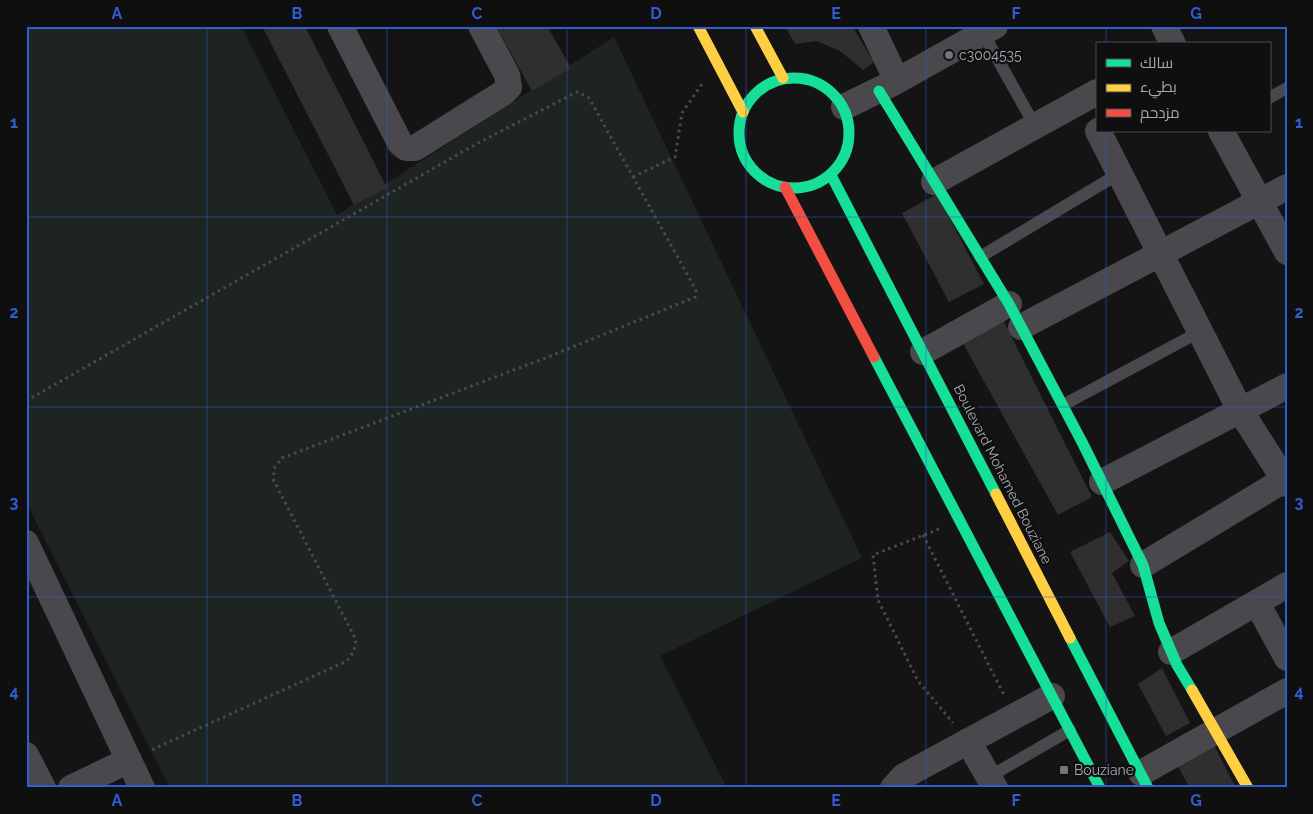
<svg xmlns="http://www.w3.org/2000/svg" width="1313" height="814" font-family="Raleway,Cairo,sans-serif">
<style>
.green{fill:#1e241f}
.building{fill:#2f2f30}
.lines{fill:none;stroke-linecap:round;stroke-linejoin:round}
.path{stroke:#4a4b4e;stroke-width:3;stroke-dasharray:2.5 4;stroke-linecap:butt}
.lane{stroke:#49494d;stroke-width:12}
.street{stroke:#49494d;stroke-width:26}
.fast{stroke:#16e098;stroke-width:11}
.slow{stroke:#ffcf43;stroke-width:11}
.jam{stroke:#f24e42;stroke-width:11}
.grid{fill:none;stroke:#325cd3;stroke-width:1;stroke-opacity:0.55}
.poi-dot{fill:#74767c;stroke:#0f0f10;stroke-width:2}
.labels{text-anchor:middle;stroke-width:4.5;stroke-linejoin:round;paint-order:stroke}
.poi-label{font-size:14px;fill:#a7aab4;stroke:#0f0f10;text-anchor:start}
.street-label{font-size:14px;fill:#a7aab4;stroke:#0f0f10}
.neatline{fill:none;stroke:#325cd3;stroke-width:2}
.grid-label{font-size:16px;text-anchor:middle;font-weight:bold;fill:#325cd3}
</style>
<rect width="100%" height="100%" fill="#141415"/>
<!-- green -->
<path class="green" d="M26 26H241L337 215 614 37 862 558 660 656 727 788H170L26 502Z"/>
<!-- building -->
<path class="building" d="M262 26H305L387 188 354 205Z
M496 26H547L571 68 532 91Z
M785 26H852L874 62 863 70 840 51 817 41 795 44Z
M937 194 984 284 949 302 902 213Z
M1002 318 1092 497 1058 515 960 338Z
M1110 532 1129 561 1112 573 1135 616 1110 627 1070 552Z
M1162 668 1190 723 1166 736 1138 684Z
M1213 743 1236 788H1190L1176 763Z"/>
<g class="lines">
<!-- path -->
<path class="path" d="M633 177 675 157 682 113 702 84
M26 401 478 143 577 92 589 98 696 290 695 297 688 300 548 357 282 458 275 467 273 479 356 640 354 651 347 661 149 751
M939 529 873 555 878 600 918 681 953 723
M923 535 1004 695"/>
<!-- lane -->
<path class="lane" d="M983 33 1035 126
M1269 98 1287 88
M980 257 1120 173
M1063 405 1201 331
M989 777 1070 730"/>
<!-- street -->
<path class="street" d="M340 26 400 143 406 148H415L503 93 509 87 507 75 481 26
M871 26 897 81
M1164 26 1173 44
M844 107 897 81 995 26
M1098 131 1240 410 1287 484
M1221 131 1287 252
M934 182 1097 92
M1021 327 1287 187
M923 352 1009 304
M1102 482 1287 386
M26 543 142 788
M1143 565 1284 480
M1257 603 1287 658
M1171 652 1287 585
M968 741 995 788
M26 755 43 788
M1141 773 1287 691
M71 788 129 760
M893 788 904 776 1052 696"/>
<!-- fast -->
<path class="fast" d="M739 133a55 55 0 1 1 110 0a55 55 0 1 1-110 0Z
M879 91 1009 304 1082 442 1143 565 1159 623 1177 665 1192 690
M831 175 996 494
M874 357 1100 788
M1070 638 1148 788"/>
<!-- slow -->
<path class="slow" d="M698 26 743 112
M755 26 783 78
M996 494 1070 638
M1192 690 1248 788"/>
<!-- jam -->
<path class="jam" d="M785 187 874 357"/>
</g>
<!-- grid -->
<path class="grid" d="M207 26V788M387 26V788M567 26V788M746 26V788M926 26V788M1106 26V44M1106 131V788M26 217H1287M26 407H1287M26 597H1287"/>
<!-- markers -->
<g class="poi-dot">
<circle cx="949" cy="55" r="5"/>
<rect x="1059" y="765" width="10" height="10" rx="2.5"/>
</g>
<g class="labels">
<!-- poi labels -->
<g class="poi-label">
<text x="959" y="60">c3004535</text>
<text x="1074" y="775">Bouziane</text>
</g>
<!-- street labels -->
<g class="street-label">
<text transform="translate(1003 474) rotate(63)" y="5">Boulevard Mohamed Bouziane</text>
</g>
</g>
<!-- border -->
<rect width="1313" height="814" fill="none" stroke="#0f0f10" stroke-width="55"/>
<!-- legend -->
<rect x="1096" y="42" width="175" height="90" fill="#0f0f10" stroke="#4c4d52"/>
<rect x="1106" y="59" width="25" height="8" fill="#16e098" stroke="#4c4d52"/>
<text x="1140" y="68" font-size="15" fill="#a7aab4">سالك</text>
<rect x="1106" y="84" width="25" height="8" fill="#ffcf43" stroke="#4c4d52"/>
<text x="1140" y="92" font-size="15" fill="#a7aab4">بطيء</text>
<rect x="1106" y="109" width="25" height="8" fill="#f24e42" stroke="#4c4d52"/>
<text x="1140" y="118" font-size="15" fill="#a7aab4">مزدحم</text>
<rect x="28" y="28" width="1258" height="758" class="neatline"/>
<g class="grid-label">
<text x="117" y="19">A</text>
<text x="297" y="19">B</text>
<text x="477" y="19">C</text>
<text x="656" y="19">D</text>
<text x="836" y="19">E</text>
<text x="1016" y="19">F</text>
<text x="1196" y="19">G</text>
<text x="14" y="128">1</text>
<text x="1299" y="128">1</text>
<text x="14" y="318">2</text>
<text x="1299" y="318">2</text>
<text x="14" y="508">3</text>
<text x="1299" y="508">3</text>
<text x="14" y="697">4</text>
<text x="1299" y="697">4</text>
<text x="117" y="806">A</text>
<text x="297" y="806">B</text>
<text x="477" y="806">C</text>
<text x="656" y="806">D</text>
<text x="836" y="806">E</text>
<text x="1016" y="806">F</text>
<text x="1196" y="806">G</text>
</g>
</svg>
